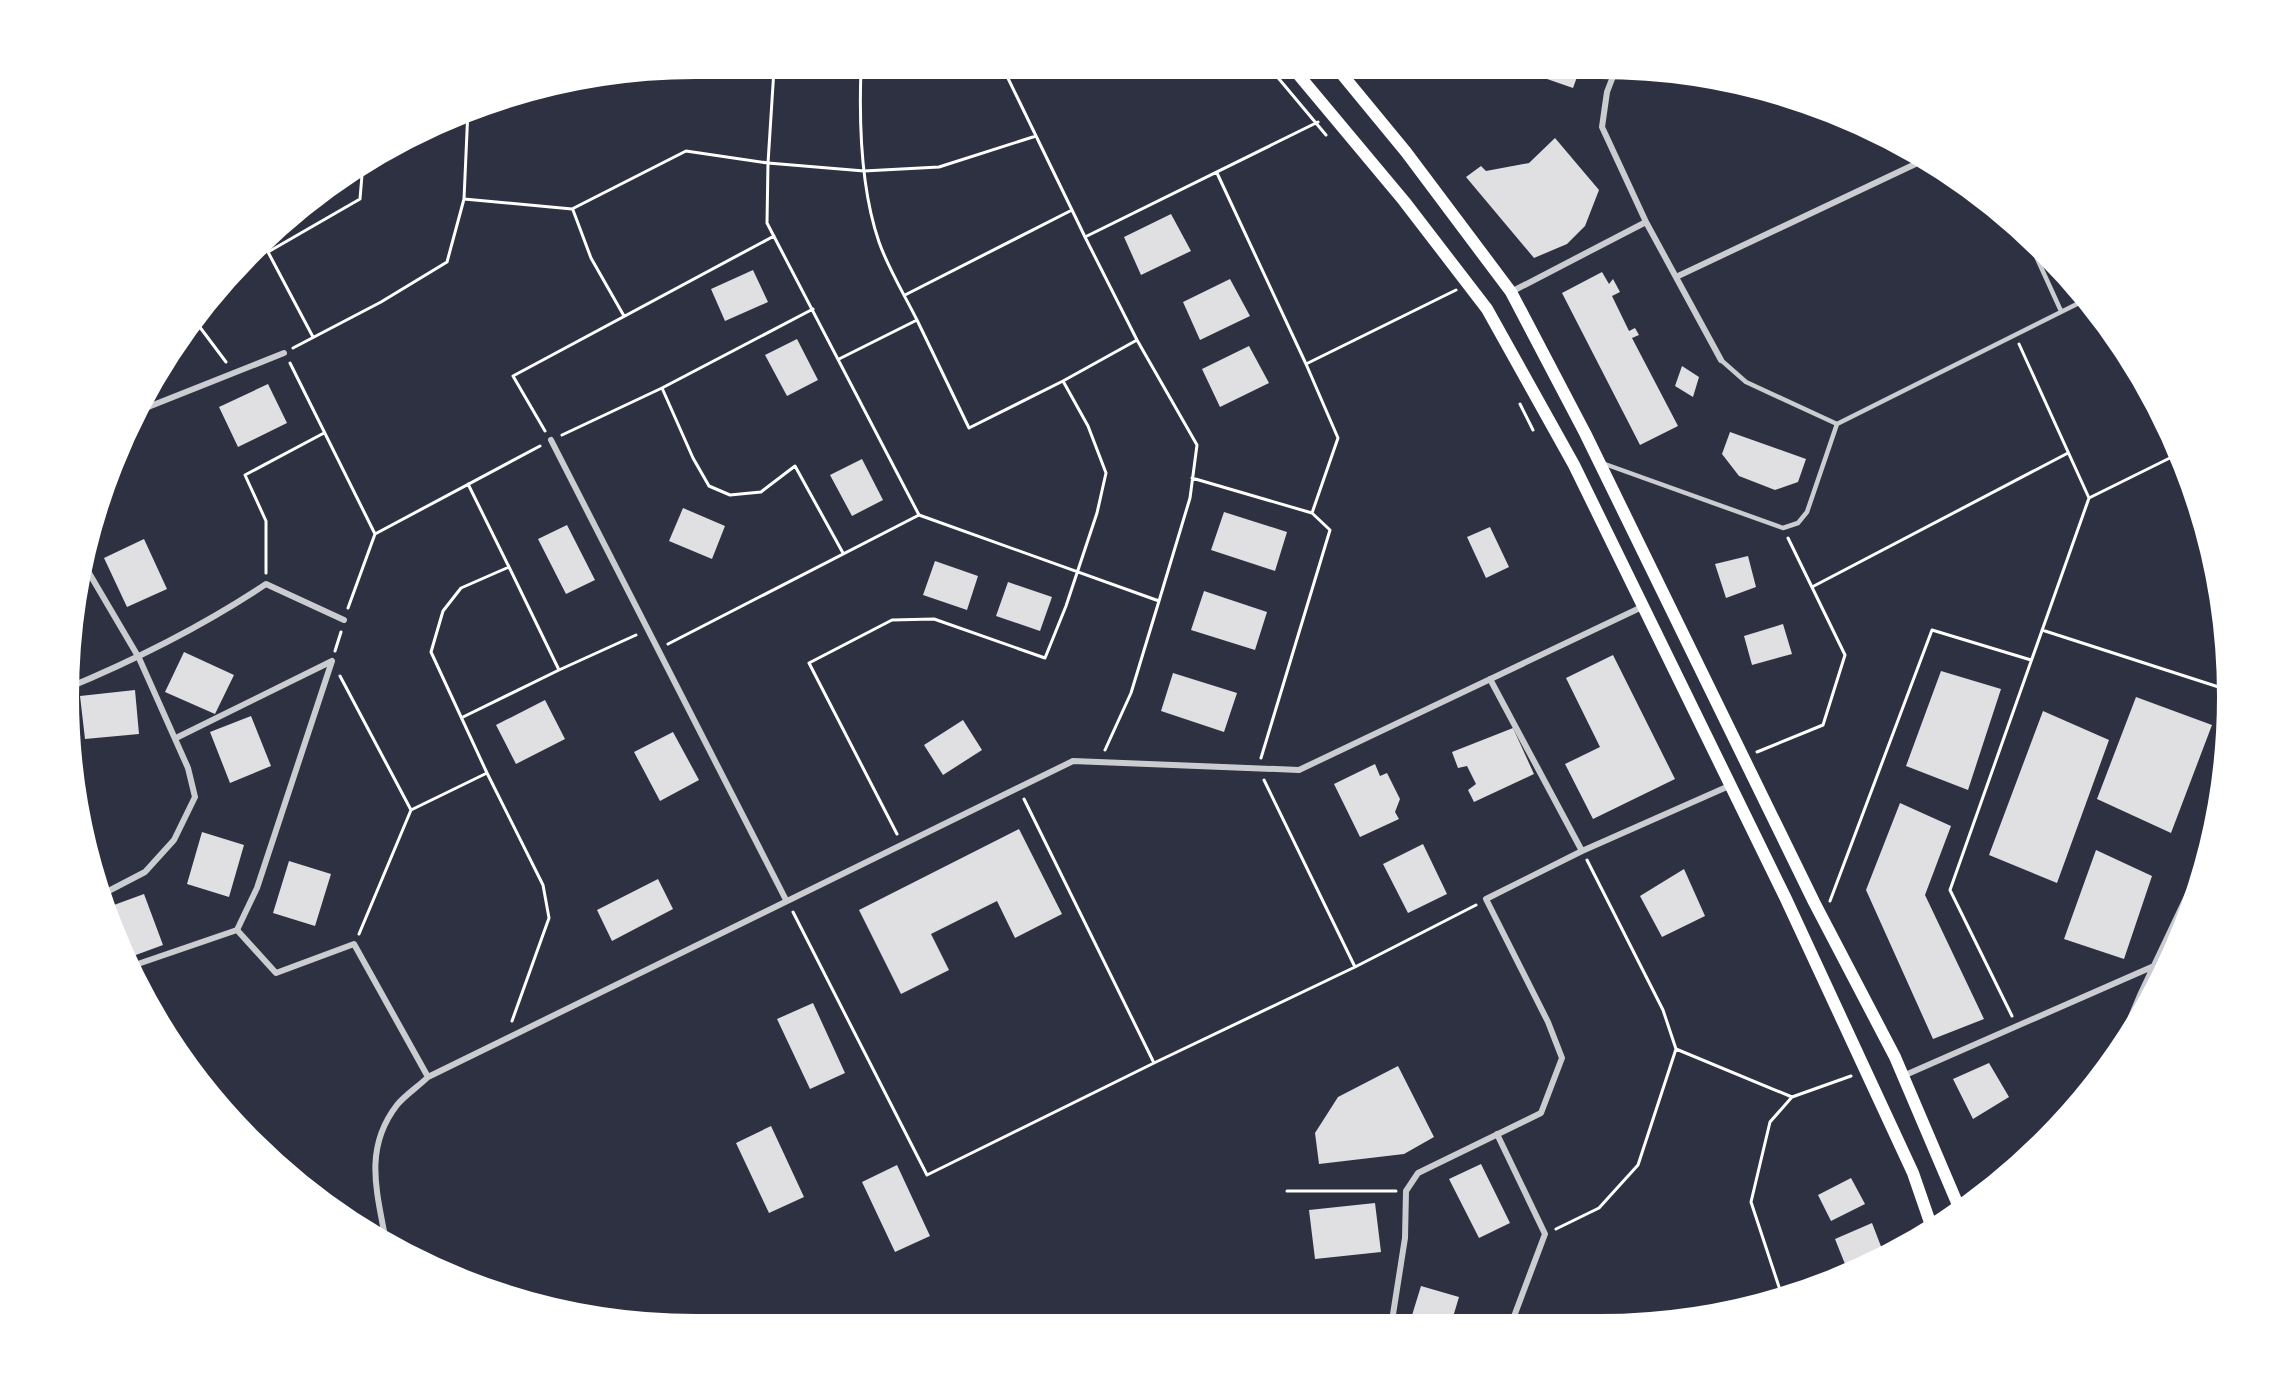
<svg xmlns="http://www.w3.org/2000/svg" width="2296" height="1393" font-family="Lora,serif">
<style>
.building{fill:#e0e0e3}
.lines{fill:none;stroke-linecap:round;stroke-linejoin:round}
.path{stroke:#fff;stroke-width:3}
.service{stroke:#caccd0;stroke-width:4.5}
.minor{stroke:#caccd0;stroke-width:6}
.secondary{stroke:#fff;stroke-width:12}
.rim{fill:none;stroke:#fff;stroke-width:8}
</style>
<rect width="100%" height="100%" fill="#2d3142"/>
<!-- building -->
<path class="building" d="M1523 66H1581L1573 88 1521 70Z
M1555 138 1599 190 1585 226 1567 244 1534 258 1466 177 1481 166 1486 171 1529 163Z
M1171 214 1191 251 1141 275 1124 237Z
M753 270 768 302 725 321 711 289Z
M1602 272 1609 284 1613 279 1620 292 1612 296 1629 331 1635 328 1639 335 1632 338 1678 426 1640 445 1562 293Z
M1230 279 1250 316 1200 340 1183 302Z
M797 339 818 380 787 396 765 355Z
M1249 346 1269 383 1220 407 1202 369Z
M1682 366 1699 377 1693 397 1675 386Z
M268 384 287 423 238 447 219 407Z
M1730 432 1806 459 1798 482 1775 490 1739 476 1722 454Z
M862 459 883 500 852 516 830 475Z
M683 508 725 526 712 559 669 541Z
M1224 512 1287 532 1275 571 1211 550Z
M567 525 595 580 566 594 538 539Z
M1490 527 1509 567 1486 578 1467 537Z
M144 539 167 589 127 607 104 558Z
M1748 556 1756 587 1726 598 1715 564Z
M935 561 978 576 967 610 923 595Z
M1008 582 1052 597 1040 631 996 616Z
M1204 591 1267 612 1255 650 1191 630Z
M1783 624 1792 654 1752 665 1744 636Z
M184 652 234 675 215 714 165 692Z
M1613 655 1675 779 1593 819 1565 764 1600 747 1566 678Z
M1941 671 2001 689 1968 790 1906 766Z
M1173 673 1237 693 1224 732 1161 711Z
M135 690 139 734 85 739 80 696Z
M2136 697 2212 725 2171 833 2097 799Z
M545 700 565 739 516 764 496 725Z
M2043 711 2109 740 2057 883 1989 855Z
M251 716 271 766 230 783 210 732Z
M963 720 982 750 943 775 924 745Z
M1513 728 1534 774 1474 802 1468 790 1476 784 1467 766 1458 768 1452 752Z
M673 732 699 780 660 801 634 752Z
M1375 764 1380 776 1387 773 1400 799 1395 812 1399 819 1360 837 1334 784Z
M1900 803 1951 826 1925 895 1984 1019 1933 1039 1866 890Z
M1019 829 1062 914 1015 938 997 901 931 934 949 970 901 994 859 910Z
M202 832 244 845 229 897 187 884Z
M1423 844 1447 894 1408 913 1383 864Z
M2096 850 2152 876 2124 959 2064 939Z
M289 861 331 874 315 926 273 913Z
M1684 869 1705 916 1662 937 1640 896Z
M658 879 673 909 612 941 597 910Z
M144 894 163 945 125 959 103 909Z
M813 1003 845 1073 810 1089 777 1019Z
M1989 1063 2009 1097 1973 1119 1953 1079Z
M1398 1066 1434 1137 1404 1154 1319 1164 1315 1133 1338 1097Z
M771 1126 804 1197 769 1213 736 1143Z
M1481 1164 1510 1223 1479 1238 1449 1179Z
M897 1165 930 1236 895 1252 862 1182Z
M1851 1178 1865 1204 1831 1221 1818 1195Z
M1375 1203 1381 1252 1315 1259 1309 1210Z
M1872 1223 1882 1249 1845 1264 1835 1239Z
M1421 1286 1459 1297 1450 1327 1409 1325Z
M1318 1315 1352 1327H1314Z"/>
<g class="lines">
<!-- path -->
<path class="path" d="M1269 67 1326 135
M1003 68 1072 210
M861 69C859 123 861 190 879 242 888 268 904 294 917 320
M1217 173 1306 364
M464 199 572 209 686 151 768 163 864 171 939 167 1036 136
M573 210 591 258 624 316
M905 295 1072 210 1085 237
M193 318 226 362
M313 337 268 252 360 199 363 163
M2019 344 2089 498 2182 452
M293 348 381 302 447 262 464 199 468 109
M839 359 917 320 969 428 1063 381
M290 363 375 534
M662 388 813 309
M1520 404 1533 430
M545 431 513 376 774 236
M562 435 662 388 693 458 709 486 730 495 761 492 795 466 843 553
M1192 478 1312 513 1338 438 1306 364 1456 290
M919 515 1159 601
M509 567 559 670 636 635
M266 573V521L245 475 324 433
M1812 587 2068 453
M348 608 375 534 540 446
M2042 630 2231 691
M668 644 919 515 767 223 768 163 774 69
M335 651 341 632
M340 676 411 810
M463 717 559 670
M1105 750 1131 693 1159 601 1190 498 1197 445 1137 340 1085 237 1318 122
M1757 752 1823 725 1845 655 1788 538
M1261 758 1330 530 1312 513
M487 773 543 885 549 918 512 1021
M897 834 809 663 892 620 934 619 1045 658 1066 606 1097 513 1106 473 1088 426 1063 381 1137 340
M1830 901 1932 630 2031 660
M793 912 927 1175 1154 1063 1024 799
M359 934 411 810 487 773 431 652 443 611 461 588 509 567 468 484
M1355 967 1476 905
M2012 1016 1950 890 2089 498
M1676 1049 1792 1097
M1154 1063 1355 967 1264 780
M1287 1191H1396
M1556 1229 1599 1208 1638 1165 1676 1049 1663 1010 1587 860
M1783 1299 1751 1202 1770 1122 1792 1097 1851 1076"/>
<!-- service -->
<path class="service" d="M2025 232 2061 311
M1721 360 1746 382 1837 424
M1602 463 1783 528 1798 523 1807 512 1837 424 2087 299"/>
<!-- minor -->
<path class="minor" d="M1646 222 1721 360
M1676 277 1926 159
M1511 292 1646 222 1602 127 1607 92 1617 66
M138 411 284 353
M551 440 786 900
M82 561 139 658 188 768 195 797 174 840 145 872 97 897
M1490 679 1582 851
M65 689C135 660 203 626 266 584L344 620
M176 738 332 661
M237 930 257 888 332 661
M129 967 237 930 276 973 354 944 428 1077
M2112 1062 2141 993 2213 841
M1903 1076 2154 966
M1497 1134 1545 1234 1510 1327
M386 1242C377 1192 363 1149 397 1105 405 1095 419 1086 428 1077L1073 761 1299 770 1644 606
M1391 1327 1405 1238 1406 1191 1418 1173 1541 1113 1562 1058 1548 1022 1486 899 1582 851 1729 786"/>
<!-- secondary -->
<path class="secondary" d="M1292 67 1404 201 1487 309 1574 465 1786 899 1913 1173 1933 1231
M1336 67 1406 152 1511 292 1585 433 1814 902 1895 1057 1961 1212"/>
</g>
<!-- crop -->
<path d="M0 0H2296V1393H0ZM696 75H1600A621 621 0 0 1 2221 696V697A621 621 0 0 1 1600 1318H696A621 621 0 0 1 75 697V696A621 621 0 0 1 696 75Z" fill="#fff" fill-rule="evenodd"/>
<path class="rim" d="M696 75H1600A621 621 0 0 1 2221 696V697A621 621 0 0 1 1600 1318H696A621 621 0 0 1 75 697V696A621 621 0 0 1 696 75Z"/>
</svg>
